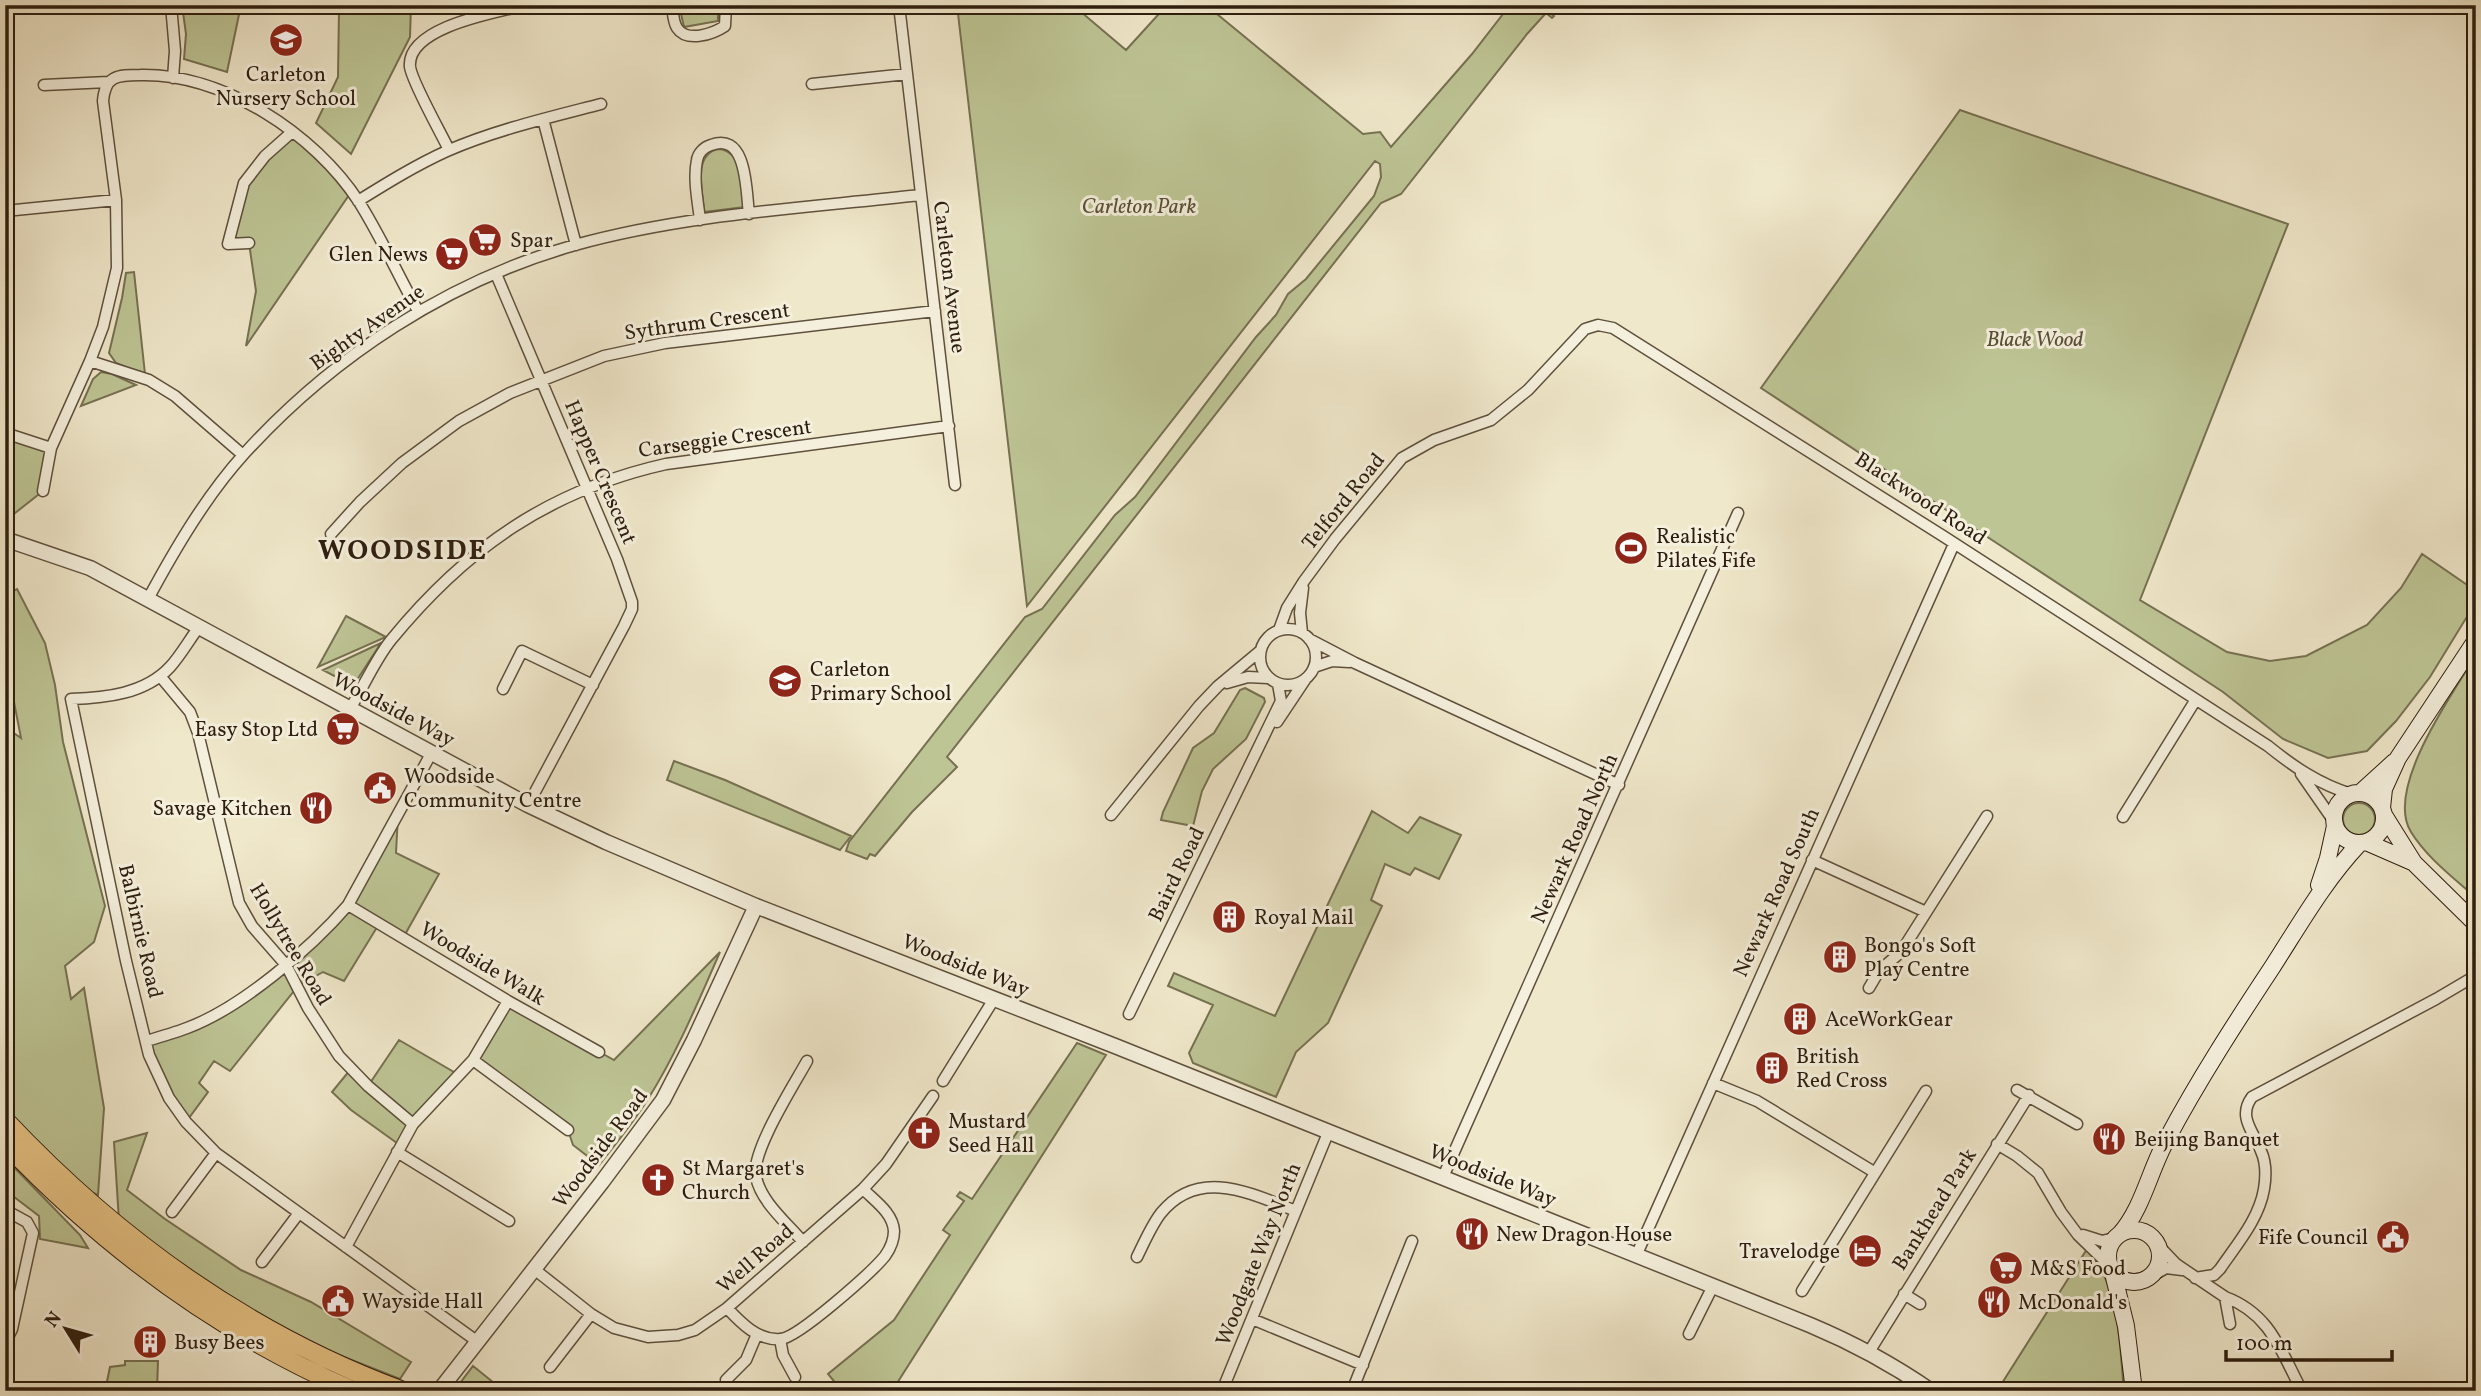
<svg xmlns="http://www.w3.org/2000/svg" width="2481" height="1396" font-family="Vollkorn,serif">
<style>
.green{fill:#bec595;stroke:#767152;stroke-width:2}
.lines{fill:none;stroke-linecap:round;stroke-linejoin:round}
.minor-casing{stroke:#5e503d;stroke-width:13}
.tertiary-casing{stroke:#5e503d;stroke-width:17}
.secondary-casing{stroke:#2d1d0e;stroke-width:18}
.trunk-casing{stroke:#2d1d0e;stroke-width:20}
.minor{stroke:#f5f0dd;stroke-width:10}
.tertiary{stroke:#f5f0dd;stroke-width:14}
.secondary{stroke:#f5f0dd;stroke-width:16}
.trunk{stroke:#e8c486;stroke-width:18}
.labels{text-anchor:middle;stroke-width:6;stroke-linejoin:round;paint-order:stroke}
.poi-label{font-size:21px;fill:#2d1d0e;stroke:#f5f0dd;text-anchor:start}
.park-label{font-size:21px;font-style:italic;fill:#584f36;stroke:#f5f0dd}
.street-label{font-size:21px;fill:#2d1d0e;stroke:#f5f0dd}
.district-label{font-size:28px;font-weight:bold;letter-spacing:2px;fill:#2d1d0e;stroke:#f5f0dd}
</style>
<rect width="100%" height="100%" fill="#f0e8cb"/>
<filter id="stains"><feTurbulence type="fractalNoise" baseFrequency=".00286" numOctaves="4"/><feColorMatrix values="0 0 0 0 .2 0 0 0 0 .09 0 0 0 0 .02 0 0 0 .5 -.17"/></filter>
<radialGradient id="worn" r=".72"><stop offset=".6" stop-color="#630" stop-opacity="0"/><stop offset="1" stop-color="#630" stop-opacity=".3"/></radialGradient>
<!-- green -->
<path class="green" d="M182 5H241L227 72 184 59 186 34Z
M341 5H411L410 37 351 154 316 123 338 77 339 9Z
M679 5H718V21L684 27Z
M957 5H1087L1081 12 1126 50 1167 5H1206L1363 134 1380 132 1391 147 1472 54 1510 5H1539L1554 16 1552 18 1546 13 1527 34 1401 194 1381 203 947 757 957 767 912 812 875 856 870 854 867 859 846 851 849 842 1025 617 1042 609 1115 515 1135 497 1256 337 1276 315 1288 294 1306 279 1374 196 1381 177 1380 164 1375 161 1027 606Z
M1960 110 2288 224 2140 600 2227 652 2270 661 2306 656 2367 625 2401 588 2422 554 2476 591V602L2430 677 2396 721 2367 751 2328 758 2283 739 2223 692 1761 388Z
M292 132 351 192 246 346 256 291 249 243 228 244 244 183Z
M718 149C744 150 742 188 745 207L704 212C703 192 692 155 718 149Z
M134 272 145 374H143L116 363 109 353 122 298 126 273Z
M101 372 112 374 136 385 81 406 93 379Z
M5 433 51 448 43 491 5 521Z
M17 589 45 643 55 685 63 742 105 906 94 942 65 966 71 999 84 988 104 1108 98 1195 67 1182 5 1107V727L21 738 5 656V595Z
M346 616 386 637 318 667Z
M381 643 353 686 323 670Z
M2476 655V898C2454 878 2427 858 2411 832 2384 789 2453 693 2476 655Z
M1245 688 1264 698 1265 702 1246 739 1213 769 1202 791 1193 826 1161 820 1163 812 1193 748 1214 733 1240 690Z
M674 761 725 780 851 836 840 850 667 780Z
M2343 819a16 16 0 1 1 32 0a16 16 0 1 1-32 0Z
M1372 811 1408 833 1420 817 1461 835 1439 879 1415 868 1410 875 1385 864 1371 900 1382 906 1328 1023 1296 1052 1276 1097 1193 1063 1189 1053 1213 1005 1168 986 1174 973 1275 1016Z
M398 815 396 853 439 874 403 938 379 924 344 981 323 972 298 986 230 1071 214 1061 199 1083 208 1092 186 1122 146 1041 229 1007 337 917Z
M720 952C698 1002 677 1053 648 1099 633 1123 616 1144 599 1165L573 1145 568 1130 473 1060 508 1001 614 1060Z
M399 1040 459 1075 401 1146 351 1110 332 1092 350 1070 368 1086Z
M1077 1043 1106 1055 892 1391H842L828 1374 894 1320 950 1235 943 1230 964 1201 957 1196 960 1192 972 1199Z
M147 1133 127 1190 165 1219 241 1270 311 1302 411 1362 400 1379 316 1346 252 1315 119 1221 114 1142Z
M5 1158 80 1235 88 1248 40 1239 39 1216 5 1190Z
M2087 1249C2121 1288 2119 1342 2124 1391H1997Z
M125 1361H158L157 1391H105L110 1367 125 1365Z
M473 1366 504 1391H454Z"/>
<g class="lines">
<!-- minor casing -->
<g class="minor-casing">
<path id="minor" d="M171 5 175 51 173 78
M672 5C673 12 673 22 677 28 687 43 713 34 725 26L726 5
M899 5 955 485
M812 84 907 74
M44 85 108 82
M543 119 576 245
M449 150C441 133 412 82 410 67 406 27 497 12 526 5
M358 201C387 183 416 165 447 151 495 130 551 117 601 104
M5 211 116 200
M700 220C698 202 693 179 697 160 698 153 704 147 711 145 748 131 746 193 749 214
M249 243 228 244 244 183 265 156 292 132
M496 274 617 559 632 602V609L624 626 528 805
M90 361 149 380 175 396 243 455
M5 433 51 448
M43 491 51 448 90 361 103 327 117 268 116 200 103 101C105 76 117 75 140 75 223 73 315 134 359 202 381 237 398 275 418 311
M331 534 360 502 402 463 459 421 510 393 604 356 665 343 935 311
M148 599C175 549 206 496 244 454 333 356 448 281 575 245 687 214 806 208 920 195
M199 627C189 640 181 655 170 667 145 694 105 698 71 699L126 961 149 1055 169 1098 186 1122 216 1153 478 1342
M1260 657a28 28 0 1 1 56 0a28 28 0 1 1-56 0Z
M1279 630 1287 608 1304 581 1335 539 1402 458 1434 440 1491 420 1528 390 1585 329 1598 325 1613 328 1943 536 2268 746C2294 767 2319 784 2351 794
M1302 633 1300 613 1303 588
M1309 639 1355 663 1619 785
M1314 667 1332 661 1349 662
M160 676 190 712 198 733 239 903 252 926 286 965 308 1008 339 1056 368 1086 413 1124
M1227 683 1248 677 1268 678
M503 689 522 651 593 685
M350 709C364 686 375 660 391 640 467 547 550 490 666 464L949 426
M1277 722 1305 680
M2301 774 2333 820
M1111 815 1199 706 1218 686 1260 651
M2123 817 2195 701
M1812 860 1926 912
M348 905 508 1001 599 1052
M1869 988 1879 971 1901 952 1987 816
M1129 1014 1281 701 1278 684
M146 1041C160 1037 174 1033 187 1028 241 1008 311 948 348 905L432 752
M473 1060 568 1130
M943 1081 994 999
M1713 1083 1757 1101 1874 1172
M2017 1090 2077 1124
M1997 1144 2017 1156 2038 1173 2061 1212 2078 1235 2109 1265
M397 1152 509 1221
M1443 1177 1738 513
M5 1210 27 1222 33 1233 12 1329 5 1343
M172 1212 216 1153
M2083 1235 2102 1241 2114 1238
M803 1242C787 1223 761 1202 756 1177 750 1153 794 1085 807 1061
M2158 1245 2176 1264 2225 1297
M346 1247 413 1124 473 1060 508 1001
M1636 1256 1954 544
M1137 1257C1144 1243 1151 1226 1161 1213 1199 1167 1250 1193 1296 1211
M262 1262 299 1213
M534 1269 591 1314 614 1328 648 1337 678 1335 695 1330 727 1308 863 1189 886 1164 933 1096
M2152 1276 2166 1268 2182 1270
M2195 1278 2214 1275 2220 1269C2237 1244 2259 1219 2264 1189 2266 1177 2266 1162 2261 1151 2254 1132 2237 1117 2252 1097L2436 999 2475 976
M1802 1291 1926 1091
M1904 1294 1920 1304
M727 1308C741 1323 758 1341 781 1339 799 1337 872 1272 885 1256 890 1249 894 1240 894 1231 893 1213 875 1201 863 1189
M1252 1319 1363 1365
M2230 1324 2225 1297C2271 1314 2281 1352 2302 1391
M1689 1334 1713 1286
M780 1339 783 1355 795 1377
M1869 1352 2029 1095
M550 1367 591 1314
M726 1380 746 1360 757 1334
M1222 1391 1328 1133
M1352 1391 1412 1241"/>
</g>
<!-- tertiary casing -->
<g class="tertiary-casing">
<path id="tertiary" d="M5 539 90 568 528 805 606 842 756 906 1115 1046 1810 1325C1853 1343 1892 1364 1931 1391
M439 1391 602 1182 663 1100 694 1040 756 906"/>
</g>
<!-- secondary casing -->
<g class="secondary-casing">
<path id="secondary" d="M2334 818a25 25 0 1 1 50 0a25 25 0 1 1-50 0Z
M2360 793 2394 762
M2382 808 2384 789 2398 758 2476 640
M2384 815 2414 863 2476 924
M2366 842 2412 862
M2319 885 2328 858 2335 826
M2108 1256a26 26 0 1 1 52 0a26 26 0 1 1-52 0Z
M2120 1234C2143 1208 2150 1169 2167 1139 2199 1079 2236 1022 2273 966 2300 924 2325 880 2359 844
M2113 1273 2126 1326 2134 1391"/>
</g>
<!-- trunk casing -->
<g class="trunk-casing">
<path id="trunk" d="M5 1120C117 1239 249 1334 403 1391
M5 1143C105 1248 221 1334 354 1391"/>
</g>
<!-- minor -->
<use href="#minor" class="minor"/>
<!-- tertiary -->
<use href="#tertiary" class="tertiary"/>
<!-- secondary -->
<use href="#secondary" class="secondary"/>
<!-- trunk -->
<use href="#trunk" class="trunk"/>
</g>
<!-- icons -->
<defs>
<g id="school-disc" transform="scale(1.75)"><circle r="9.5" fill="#8f2418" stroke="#f5f0dd"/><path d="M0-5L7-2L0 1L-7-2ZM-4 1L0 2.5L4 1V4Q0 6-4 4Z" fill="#fff"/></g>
<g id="supermarket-disc" transform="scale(1.75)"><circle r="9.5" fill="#8f2418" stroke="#f5f0dd"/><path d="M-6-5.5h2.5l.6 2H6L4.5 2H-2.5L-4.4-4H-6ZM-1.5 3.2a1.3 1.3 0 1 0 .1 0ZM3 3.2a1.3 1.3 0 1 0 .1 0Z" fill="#fff"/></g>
<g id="stadium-disc" transform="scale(1.75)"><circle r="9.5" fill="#8f2418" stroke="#f5f0dd"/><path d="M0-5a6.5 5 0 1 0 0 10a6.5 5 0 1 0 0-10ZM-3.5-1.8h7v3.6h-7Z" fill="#fff"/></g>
<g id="civic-disc" transform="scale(1.75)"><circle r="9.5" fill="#8f2418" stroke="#f5f0dd"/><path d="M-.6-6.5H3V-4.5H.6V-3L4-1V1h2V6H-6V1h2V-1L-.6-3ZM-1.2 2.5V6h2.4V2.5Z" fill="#fff"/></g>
<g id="restaurant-disc" transform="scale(1.75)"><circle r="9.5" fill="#8f2418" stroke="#f5f0dd"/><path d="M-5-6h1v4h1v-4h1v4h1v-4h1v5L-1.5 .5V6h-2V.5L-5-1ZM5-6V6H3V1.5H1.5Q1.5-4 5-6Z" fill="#fff"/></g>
<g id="building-disc" transform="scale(1.75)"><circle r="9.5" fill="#8f2418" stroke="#f5f0dd"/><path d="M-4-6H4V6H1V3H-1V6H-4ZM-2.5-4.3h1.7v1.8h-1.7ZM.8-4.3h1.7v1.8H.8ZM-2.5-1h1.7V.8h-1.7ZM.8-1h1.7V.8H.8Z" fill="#fff"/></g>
<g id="church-disc" transform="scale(1.75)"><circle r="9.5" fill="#8f2418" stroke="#f5f0dd"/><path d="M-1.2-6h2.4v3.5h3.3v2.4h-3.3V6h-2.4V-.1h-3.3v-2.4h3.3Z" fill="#fff"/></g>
<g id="hotel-disc" transform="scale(1.75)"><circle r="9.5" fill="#8f2418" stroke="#f5f0dd"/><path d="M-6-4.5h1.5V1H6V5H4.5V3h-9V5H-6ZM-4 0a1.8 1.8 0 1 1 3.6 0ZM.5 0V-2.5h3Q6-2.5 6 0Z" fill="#fff"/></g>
</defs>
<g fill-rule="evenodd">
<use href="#school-disc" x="286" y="40"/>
<use href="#supermarket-disc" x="485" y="240"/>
<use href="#supermarket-disc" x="452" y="254"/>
<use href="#stadium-disc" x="1631" y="548"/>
<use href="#school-disc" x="785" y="681"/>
<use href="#supermarket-disc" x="343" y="729"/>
<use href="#civic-disc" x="380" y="788"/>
<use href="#restaurant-disc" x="316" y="808"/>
<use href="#building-disc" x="1229" y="917"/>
<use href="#building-disc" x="1840" y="957"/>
<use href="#building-disc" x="1800" y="1019"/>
<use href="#building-disc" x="1772" y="1068"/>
<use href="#church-disc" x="924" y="1133"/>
<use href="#restaurant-disc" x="2109" y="1139"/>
<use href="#church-disc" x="658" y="1180"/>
<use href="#restaurant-disc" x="1472" y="1234"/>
<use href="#civic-disc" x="2393" y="1237"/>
<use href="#hotel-disc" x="1865" y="1251"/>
<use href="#supermarket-disc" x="2006" y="1268"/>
<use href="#civic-disc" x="338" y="1301"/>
<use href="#restaurant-disc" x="1994" y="1302"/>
<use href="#building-disc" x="150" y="1342"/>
</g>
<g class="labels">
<!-- poi labels -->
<g class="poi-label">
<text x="286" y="81" text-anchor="middle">Carleton<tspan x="286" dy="24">Nursery School</tspan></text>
<text x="510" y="247">Spar</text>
<text x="428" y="261" text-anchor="end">Glen News</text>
<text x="1656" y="543">Realistic<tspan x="1656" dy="24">Pilates Fife</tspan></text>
<text x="810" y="676">Carleton<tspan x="810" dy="24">Primary School</tspan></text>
<text x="318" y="736" text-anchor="end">Easy Stop Ltd</text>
<text x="404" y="783">Woodside<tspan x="404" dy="24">Community Centre</tspan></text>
<text x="292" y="815" text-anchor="end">Savage Kitchen</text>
<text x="1254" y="924">Royal Mail</text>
<text x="1864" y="952">Bongo's Soft<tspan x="1864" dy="24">Play Centre</tspan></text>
<text x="1825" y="1026">AceWorkGear</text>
<text x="1796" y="1063">British<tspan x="1796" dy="24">Red Cross</tspan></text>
<text x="948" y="1128">Mustard<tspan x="948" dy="24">Seed Hall</tspan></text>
<text x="2134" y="1146">Beijing Banquet</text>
<text x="682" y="1175">St Margaret's<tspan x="682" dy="24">Church</tspan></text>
<text x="1496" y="1241">New Dragon House</text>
<text x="2368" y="1244" text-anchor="end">Fife Council</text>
<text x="1840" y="1258" text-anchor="end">Travelodge</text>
<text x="2030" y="1275">M&amp;S Food</text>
<text x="362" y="1308">Wayside Hall</text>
<text x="2018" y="1309">McDonald's</text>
<text x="174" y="1349">Busy Bees</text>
</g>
<!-- park labels -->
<g class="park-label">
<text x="1139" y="213">Carleton Park</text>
<text x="2035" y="346">Black Wood</text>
</g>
<!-- street labels -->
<g class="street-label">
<text transform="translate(950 277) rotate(83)" y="7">Carleton Avenue</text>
<text transform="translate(707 321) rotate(-8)" y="7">Sythrum Crescent</text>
<text transform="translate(367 327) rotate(-35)" y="7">Bighty Avenue</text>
<text transform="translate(725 438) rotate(-8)" y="7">Carseggie Crescent</text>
<text transform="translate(601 472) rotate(67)" y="7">Happer Crescent</text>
<text transform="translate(1921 498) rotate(33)" y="7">Blackwood Road</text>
<text transform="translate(1343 501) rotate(-51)" y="7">Telford Road</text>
<text transform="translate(394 709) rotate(28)" y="7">Woodside Way</text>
<text transform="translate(1574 838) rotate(-66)" y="7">Newark Road North</text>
<text transform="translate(1176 874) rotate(-64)" y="7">Baird Road</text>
<text transform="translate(1776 892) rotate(-66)" y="7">Newark Road South</text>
<text transform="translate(141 931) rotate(77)" y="7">Balbirnie Road</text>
<text transform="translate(291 944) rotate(59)" y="7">Hollytree Road</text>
<text transform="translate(483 963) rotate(31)" y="7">Woodside Walk</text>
<text transform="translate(966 965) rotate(22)" y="7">Woodside Way</text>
<text transform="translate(600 1148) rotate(-53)" y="7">Woodside Road</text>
<text transform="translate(1493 1175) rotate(22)" y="7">Woodside Way</text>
<text transform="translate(1934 1209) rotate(-58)" y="7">Bankhead Park</text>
<text transform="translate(1258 1254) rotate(-68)" y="7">Woodgate Way North</text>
<text transform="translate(755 1258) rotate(-41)" y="7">Well Road</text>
</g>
<!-- district labels -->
<g class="district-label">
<text x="403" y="559">WOODSIDE</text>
</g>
</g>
<!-- margin -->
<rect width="2481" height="1396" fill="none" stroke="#f0e8cb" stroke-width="28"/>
<rect x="7" y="7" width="2467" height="1382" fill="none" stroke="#2d1d0e" stroke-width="3.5"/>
<rect x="14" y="14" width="2453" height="1368" fill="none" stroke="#2d1d0e" stroke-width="2"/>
<!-- north arrow -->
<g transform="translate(66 1329) rotate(307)" stroke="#f5f0dd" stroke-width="5" paint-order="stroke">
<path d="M0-5L12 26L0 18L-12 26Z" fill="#2d1d0e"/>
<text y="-10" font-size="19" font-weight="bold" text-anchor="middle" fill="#2d1d0e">N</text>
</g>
<!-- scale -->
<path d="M2226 1350v10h166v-10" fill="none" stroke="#2d1d0e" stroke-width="3.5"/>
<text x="2236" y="1350" font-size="21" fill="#2d1d0e" stroke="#f5f0dd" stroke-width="5" paint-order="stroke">100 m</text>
<rect width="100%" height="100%" filter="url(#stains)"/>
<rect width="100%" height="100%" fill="url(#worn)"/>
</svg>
